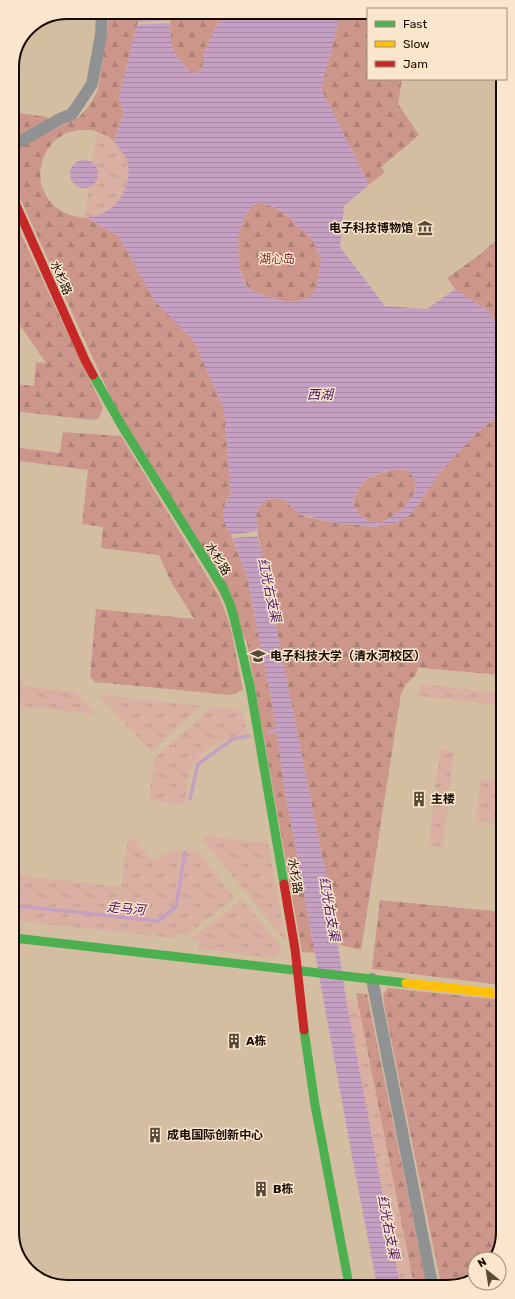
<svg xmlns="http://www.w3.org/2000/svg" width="515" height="1299" font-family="Rubik,'Noto Sans SC',sans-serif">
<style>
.grass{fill:url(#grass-tufts)}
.forest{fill:url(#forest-firs)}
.water{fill:url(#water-rules);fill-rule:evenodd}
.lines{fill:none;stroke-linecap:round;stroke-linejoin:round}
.stream{stroke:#c6a0c3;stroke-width:3.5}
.street{stroke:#909193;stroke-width:12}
.fast{stroke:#4caf50;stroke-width:9}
.slow{stroke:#ffc107;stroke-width:9}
.jam{stroke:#c62828;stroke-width:9}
.labels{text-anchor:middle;stroke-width:3;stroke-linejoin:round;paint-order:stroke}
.poi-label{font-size:12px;font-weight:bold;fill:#170b00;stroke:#f9e6cc;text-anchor:start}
.park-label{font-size:12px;fill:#832230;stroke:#f9e6cc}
.street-label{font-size:12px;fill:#170b00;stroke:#f9e6cc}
.water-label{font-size:13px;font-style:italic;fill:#501762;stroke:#f9e6cc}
.rim{fill:none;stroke:#170b00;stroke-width:2}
</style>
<defs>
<pattern id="grass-tufts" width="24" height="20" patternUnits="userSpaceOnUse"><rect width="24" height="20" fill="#dab0a3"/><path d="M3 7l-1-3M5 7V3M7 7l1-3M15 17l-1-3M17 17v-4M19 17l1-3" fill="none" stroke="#ba968b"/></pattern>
<pattern id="forest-firs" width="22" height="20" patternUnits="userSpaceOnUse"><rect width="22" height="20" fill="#cc968b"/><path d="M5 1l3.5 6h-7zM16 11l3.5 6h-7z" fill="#ae8076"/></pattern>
<pattern id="water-rules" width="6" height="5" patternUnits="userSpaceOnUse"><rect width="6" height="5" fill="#c6a0c3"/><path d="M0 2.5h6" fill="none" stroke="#a988a6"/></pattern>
</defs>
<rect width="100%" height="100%" fill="#d3bea1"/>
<!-- grass -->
<path class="grass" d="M97 131C145 147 134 219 84 217L89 187 93 184 94 164 92 162Z
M420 684 502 693V705L417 696Z
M14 685 75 692 96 714 14 705Z
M98 695 200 706 152 752Z
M211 707 236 709 242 712 247 733C227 738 200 747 191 768 186 779 186 793 185 805L149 800 155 758Z
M440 749 454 751 443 847 429 845Z
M480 779 502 781V824L476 822Z
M204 836 268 843 286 942 203 840Z
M128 839 133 840 153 861 174 850 198 852 234 898 188 934H177L176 938 16 921 14 929V875L121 887Z
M242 900 282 948 276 958 199 949 200 941 190 940Z
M346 999 357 1001 414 1285H400Z"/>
<!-- forest -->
<path class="forest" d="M110 12H138V22L119 97 124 113 114 141 108 136 92 130H78L66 133 55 140 48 149 43 158 40 172 41 184 46 196 55 207 67 214 78 217 87 218 119 236 154 300 194 341 224 409 231 495 225 502 231 535 247 576 274 714 285 792 315 953 302 952 247 643 112 400 21 200C16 185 12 172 12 157L25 144 79 117 89 106 98 90Z
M170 12H229L217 25 203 55V64L201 70 195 73 190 72 177 57 171 45Z
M341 12H368V79H402L398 104 419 135 381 167 385 172 369 185 321 89Z
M12 112 47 117 49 120 12 138Z
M261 203 276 208 293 220 296 225 307 234 312 239 321 259 317 286 314 293 307 299 290 302 274 299 255 292 247 287 239 268 238 237 244 217 253 205Z
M12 215 103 408 99 418 92 420 83 419 13 411V394H15V384L34 386 36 362 46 363 13 315Z
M501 236V331L489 312 455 289 447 278 478 256Z
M501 414 502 675 420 668 418 667 416 675 406 684 401 694 361 950 340 945 262 558 256 516 259 507 266 500 276 498 284 500 299 514 307 517 331 522 377 527 411 514 440 472 476 433Z
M63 432 121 436 219 596 230 625 243 690 231 695 95 682 90 677 96 609 194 619 171 582 159 555 101 548 103 527 82 524 88 470 13 460V447L60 453Z
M393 470H406L412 475 416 484 415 492 404 509 381 523 368 521 359 515 353 504C359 479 369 476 393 470Z
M380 900 502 912V985L372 969Z
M388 988 502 1000 503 1233 494 1259H475V1277L466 1284H441L385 1010 383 994Z
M356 993 367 994 426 1284 414 1285Z"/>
<!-- water -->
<path class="water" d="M138 12H170V20L138 22Z
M229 12H341L321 89 369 185 344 206 340 247 385 306 427 309 455 289 489 312 501 331V414L476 433 440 472 411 514 398 522 377 527 331 522 299 514 284 500 276 498 266 500 259 507 256 516 258 531 231 535C221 519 219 510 231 495L224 409 194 341 154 300 119 236 87 218C94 216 101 215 107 211 123 201 132 180 127 162 125 154 119 148 114 141L124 113 119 97 137 25 170 23 171 45 177 57 190 72 195 73 201 70 203 64V55L217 25ZM261 203 276 208 293 220 296 225 307 234 312 239 321 259 317 286 314 293 307 299 290 302 274 299 255 292 246 287 239 268 238 237 244 217 253 205ZM393 470H406L412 475 416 484 415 492 404 509 381 523 368 521 359 515 353 504C359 479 369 475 393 470Z
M70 174a14 14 0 1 1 28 0a14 14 0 1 1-28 0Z
M258 536 333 911 346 999 400 1285H377L351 1151 315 953 285 792 274 714 247 576 233 538Z"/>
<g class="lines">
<!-- stream -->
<path class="stream" d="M269 732 280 729
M190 799 198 764 233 739 249 736
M14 907 19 906 158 921 176 907 185 852"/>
<!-- street -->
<path class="street" d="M12 146 60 119 72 114 92 84 101 35 102 12
M372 979 432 1284"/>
<!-- fast -->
<path class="fast" d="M93 375 122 426 223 588 230 604 234 618 250 686 284 884
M14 938 406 983
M304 1030 315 1105 349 1285"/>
<!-- slow -->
<path class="slow" d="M406 983 502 994"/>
<!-- jam -->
<path class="jam" d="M12 196 85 360 93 375
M284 884 295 949 304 1030"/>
</g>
<!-- icons -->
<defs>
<g id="museum-bare" transform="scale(1.2)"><path d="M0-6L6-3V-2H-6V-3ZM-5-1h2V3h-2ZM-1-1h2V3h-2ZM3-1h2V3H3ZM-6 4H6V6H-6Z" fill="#594a38" stroke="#f9e6cc" stroke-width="2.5" paint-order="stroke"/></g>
<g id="university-bare" transform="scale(1.2)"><path d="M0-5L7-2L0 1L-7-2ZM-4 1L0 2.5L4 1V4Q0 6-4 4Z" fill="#594a38" stroke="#f9e6cc" stroke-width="2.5" paint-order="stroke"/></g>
<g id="building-bare" transform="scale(1.2)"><path d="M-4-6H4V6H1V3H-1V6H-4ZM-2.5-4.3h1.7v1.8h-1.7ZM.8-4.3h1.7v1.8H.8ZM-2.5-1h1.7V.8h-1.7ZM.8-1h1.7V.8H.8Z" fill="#594a38" stroke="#f9e6cc" stroke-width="2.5" paint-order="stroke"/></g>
</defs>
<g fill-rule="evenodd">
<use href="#museum-bare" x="425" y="228"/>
<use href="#university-bare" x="258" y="656"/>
<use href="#building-bare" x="419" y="799"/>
<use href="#building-bare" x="234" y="1041"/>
<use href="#building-bare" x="155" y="1135"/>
<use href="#building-bare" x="261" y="1189"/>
</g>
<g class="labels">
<!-- poi labels -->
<g class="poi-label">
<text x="413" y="232" text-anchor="end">电子科技博物馆</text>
<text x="270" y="660">电子科技大学（清水河校区）</text>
<text x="431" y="803">主楼</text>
<text x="246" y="1045">A栋</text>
<text x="167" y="1139">成电国际创新中心</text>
<text x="273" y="1193">B栋</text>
</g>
<!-- park labels -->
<g class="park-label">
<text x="277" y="263">湖心岛</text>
</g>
<!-- street labels -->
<g class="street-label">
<text transform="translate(61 278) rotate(66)" y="4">水杉路</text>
<text transform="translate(218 559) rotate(58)" y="4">水杉路</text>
<text transform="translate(295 876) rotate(80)" y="4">水杉路</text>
</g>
<!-- water labels -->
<g class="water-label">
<text x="320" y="399">西湖</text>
<text transform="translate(270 590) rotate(78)" y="5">红光右支渠</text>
<text transform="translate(126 908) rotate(5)" y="5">走马河</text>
<text transform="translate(330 909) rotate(80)" y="5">红光右支渠</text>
<text transform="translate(389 1227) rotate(79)" y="5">红光右支渠</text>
</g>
</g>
<!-- crop -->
<path d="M0 0H515V1299H0ZM67 19H448A48 48 0 0 1 496 67V1232A48 48 0 0 1 448 1280H67A48 48 0 0 1 19 1232V67A48 48 0 0 1 67 19Z" fill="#f9e6cc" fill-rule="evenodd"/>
<path class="rim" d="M67 19H448A48 48 0 0 1 496 67V1232A48 48 0 0 1 448 1280H67A48 48 0 0 1 19 1232V67A48 48 0 0 1 67 19Z"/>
<!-- legend -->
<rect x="367" y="8" width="140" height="72" fill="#f9e6cc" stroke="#9f8e7a"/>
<rect x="375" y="21" width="20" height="6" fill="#4caf50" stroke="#9f8e7a"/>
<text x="403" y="28" font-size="12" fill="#170b00">Fast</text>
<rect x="375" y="41" width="20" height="6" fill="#ffc107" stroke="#9f8e7a"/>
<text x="403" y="48" font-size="12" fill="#170b00">Slow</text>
<rect x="375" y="61" width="20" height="6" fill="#c62828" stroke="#9f8e7a"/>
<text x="403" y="68" font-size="12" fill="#170b00">Jam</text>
<!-- north arrow -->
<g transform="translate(487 1271) rotate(330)"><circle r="19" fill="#f9e6cc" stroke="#9f8e7a"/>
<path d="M0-3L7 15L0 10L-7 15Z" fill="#594a38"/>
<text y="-6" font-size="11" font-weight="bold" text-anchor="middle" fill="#170b00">N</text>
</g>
</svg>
